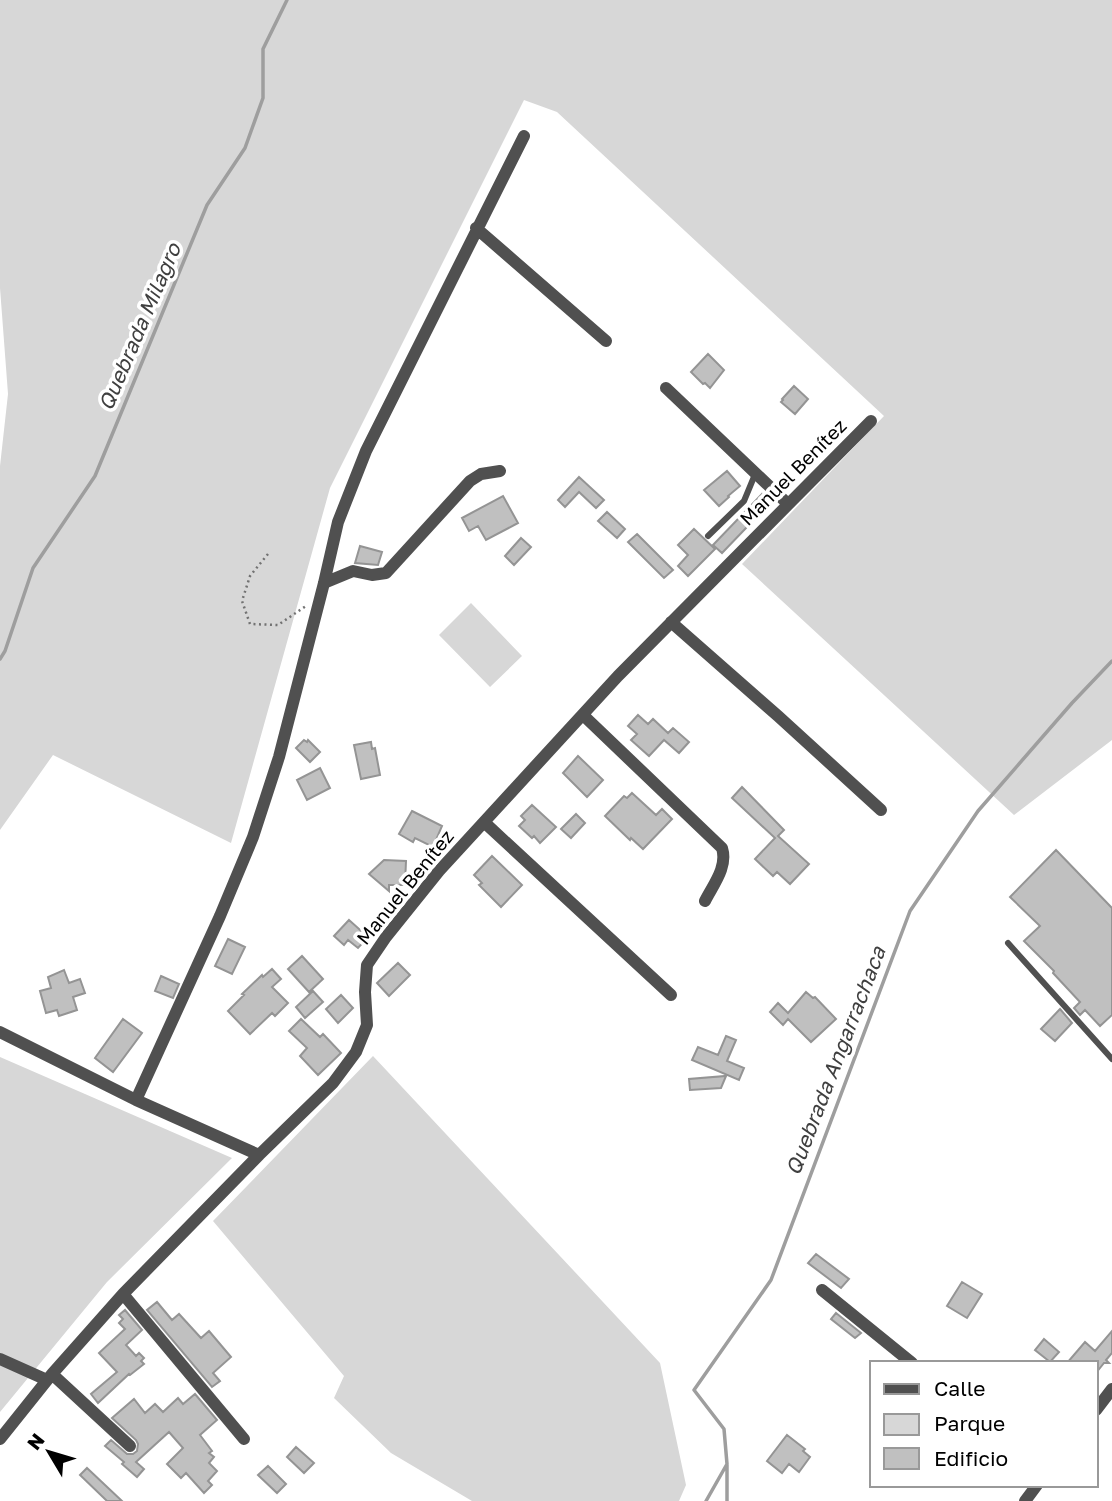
<svg xmlns="http://www.w3.org/2000/svg" width="1112" height="1501" font-family="'Golos Text',sans-serif">
<style>
.green{fill:#d7d7d7}
.lines{fill:none;stroke-linecap:round;stroke-linejoin:round}
.stream{stroke:#9e9e9e;stroke-width:3.5}
.building{fill:#c0c0c0;stroke:#949494;stroke-width:2}
.path{stroke:#727272;stroke-width:2.5;stroke-dasharray:2 3.5;stroke-linecap:butt}
.lane{stroke:#505050;stroke-width:6}
.street{stroke:#505050;stroke-width:12}
.labels{text-anchor:middle;stroke-width:7;stroke-linejoin:round;paint-order:stroke}
.street-label{font-size:19px;fill:#000;stroke:#fff}
.water-label{font-size:21px;font-style:italic;fill:#3f3f3f;stroke:#fff}
</style>
<rect width="100%" height="100%" fill="#fff"/>
<!-- green -->
<path class="green" d="M0 0H1112V740L1014 815 742 564 884 416 557 112 524 100 330 488 231 843 53 755 0 830V466L8 394 0 288Z
M471 603 522 656 490 687 439 635Z
M373 1056 660 1363 686 1485 679 1501H472L391 1453 334 1398 344 1376 213 1221Z
M0 1057 232 1158 107 1282 0 1412Z"/>
<g class="lines">
<!-- stream -->
<path class="stream" d="M0 659 5 651 33 568 95 476 207 205 245 148 263 98V49L287 0
M727 1465V1501
M706 1501 727 1464 724 1429 694 1390 771 1280 910 911 978 811 1072 703 1112 661"/>
</g>
<!-- building -->
<path class="building" d="M708 354 724 370 710 388 705 383 703 384 691 372Z
M794 386 808 399 795 414 781 402 783 400 782 399Z
M727 471 740 486 728 496 729 497 719 506 704 490Z
M579 477 604 500 596 508 579 492 565 507 558 500Z
M762 494 771 502 722 553 713 545Z
M503 496 518 523 486 540 478 526 469 531 462 518Z
M607 512 625 529 617 538 598 521Z
M694 529 715 549 688 576 678 566 688 555 678 545Z
M637 534 673 570 664 578 628 542Z
M521 538 531 547 514 565 505 556Z
M360 546 382 552 378 565 355 563Z
M638 715 648 724 653 719 668 733 673 728 689 742 679 753 664 740 649 756 631 740 637 734 628 726Z
M304 740 307 742 308 740 320 752 310 762 296 748Z
M371 742 372 749 375 748 380 775 361 779 354 745Z
M578 756 603 780 587 797 563 773Z
M320 768 330 788 307 800 297 780Z
M742 787 784 830 778 836 809 864 790 884 777 872 773 876 755 859 775 838 732 798Z
M632 793 656 815 662 809 672 819 643 849 631 838 630 840 605 816 624 796 627 798Z
M532 805 556 827 540 843 534 836 532 838 519 826 525 820 521 816Z
M412 811 442 826 433 847 415 838 413 842 399 834Z
M576 814 585 823 571 838 561 829Z
M1056 850 1112 908V1015L1100 1026 1085 1010 1080 1015 1074 1008 1080 1002 1053 973 1054 971 1024 941 1040 926 1010 897Z
M492 856 522 885 501 907 479 885 482 883 474 875Z
M384 860 406 861 405 885H389V891L369 874Z
M349 920 368 937 358 948 348 940 344 945 334 936Z
M228 939 245 947 232 974 215 966Z
M302 956 323 979 309 992 288 969Z
M398 963 410 975 389 996 377 983Z
M272 969 281 979 272 987 288 1003 275 1016 272 1013 250 1034 228 1011 244 995 242 994 262 975 263 977Z
M64 970 69 983 80 979 85 993 73 997 77 1010 59 1016 57 1010 46 1013 40 991 51 988 48 977Z
M161 976 179 984 173 998 155 991Z
M313 991 323 1002 305 1018 296 1007Z
M806 992 813 998 815 997 836 1019 811 1042 788 1019 783 1025 770 1012 778 1003 788 1013Z
M341 995 353 1008 338 1023 326 1009Z
M1060 1009 1072 1023 1055 1041 1041 1029Z
M123 1019 142 1033 113 1072 95 1058Z
M301 1019 320 1037 323 1034 341 1053 318 1075 300 1056 307 1048 289 1031Z
M726 1036 736 1040 727 1061 744 1068 739 1080 692 1060 698 1047 718 1055Z
M726 1076 721 1088 690 1090 689 1079Z
M816 1254 849 1279 841 1288 808 1263Z
M962 1282 982 1294 967 1318 947 1306Z
M157 1302 172 1320 179 1314 201 1338 209 1331 231 1357 213 1373 220 1381 212 1387 147 1310Z
M125 1310 142 1330 126 1345 136 1356 139 1353 144 1358 141 1361 144 1364 130 1375 129 1374 98 1403 91 1394 117 1372 99 1353 125 1329 119 1323 123 1319 119 1315Z
M836 1313 861 1333 855 1338 831 1319Z
M1112 1331V1353L1106 1360 1109 1363H1104L1096 1373V1363H1067L1085 1342 1095 1351Z
M1044 1339 1059 1352 1050 1362 1035 1350Z
M195 1394 217 1420 200 1435 212 1451 209 1453 214 1457 209 1463 217 1471 208 1481 212 1485 204 1493 186 1473 181 1478 167 1464 183 1448 169 1432 136 1462 144 1469 137 1477 122 1464 124 1462 105 1446 111 1440 127 1454H133L137 1451 138 1444 136 1440 112 1418 134 1399 145 1413 155 1404 163 1412 178 1398 183 1404Z
M787 1435 805 1449 803 1451 810 1457 799 1472 789 1464 782 1473 767 1461Z
M296 1447 314 1463 304 1473 287 1457Z
M268 1466 286 1484 277 1493 258 1475Z
M87 1468 122 1501H107L80 1475Z"/>
<g class="lines">
<!-- path -->
<path class="path" d="M268 554 250 576 242 601 250 624 278 625 306 606"/>
<!-- lane -->
<path class="lane" d="M708 536 744 501 756 472
M1008 943 1112 1059"/>
<!-- street -->
<path class="street" d="M476 228 606 341
M666 388 788 504
M324 583 353 571 372 575 386 573 470 481 481 474 500 471
M671 622 778 716 881 810
M583 715 722 848C728 867 713 885 705 901
M484 822 671 995
M0 1032 136 1100 259 1155
M136 1100 220 916 253 837 279 757 324 583 338 522 366 451 524 136
M822 1290 912 1363
M123 1294 244 1439
M0 1359 47 1380
M52 1374 130 1446
M1096 1410 1112 1389
M0 1439 52 1374 123 1294 259 1155 333 1083 356 1052 367 1025 365 992 367 965 386 937 439 871 618 676 871 421
M1025 1501 1037 1485"/>
</g>
<g class="labels">
<!-- street labels -->
<g class="street-label">
<text transform="translate(793 472) rotate(-45)" y="7">Manuel Benítez</text>
<text transform="translate(405 887) rotate(-51)" y="7">Manuel Benítez</text>
</g>
<!-- water labels -->
<g class="water-label">
<text transform="translate(140 327) rotate(-67)" y="7">Quebrada Milagro</text>
<text transform="translate(836 1061) rotate(-69)" y="7">Quebrada Angarrachaca</text>
</g>
</g>
<!-- legend -->
<rect x="870" y="1361" width="228" height="126" fill="#ffffff" stroke="#999999" stroke-width="2"/>
<rect x="884" y="1384" width="35" height="10" fill="#505050" stroke="#999999" stroke-width="2"/>
<text x="934" y="1396" font-size="21" fill="#000000">Calle</text>
<rect x="884" y="1414" width="35" height="21" fill="#d7d7d7" stroke="#999999" stroke-width="2"/>
<text x="934" y="1431" font-size="21" fill="#000000">Parque</text>
<rect x="884" y="1448" width="35" height="21" fill="#c0c0c0" stroke="#999999" stroke-width="2"/>
<text x="934" y="1466" font-size="21" fill="#000000">Edificio</text>
<!-- north arrow -->
<g transform="translate(49 1452) rotate(308)" stroke="#ffffff" stroke-width="5" paint-order="stroke">
<path d="M0-5L12 26L0 18L-12 26Z" fill="#000000"/>
<text y="-10" font-size="19" font-weight="bold" text-anchor="middle" fill="#000000">N</text>
</g>
</svg>
